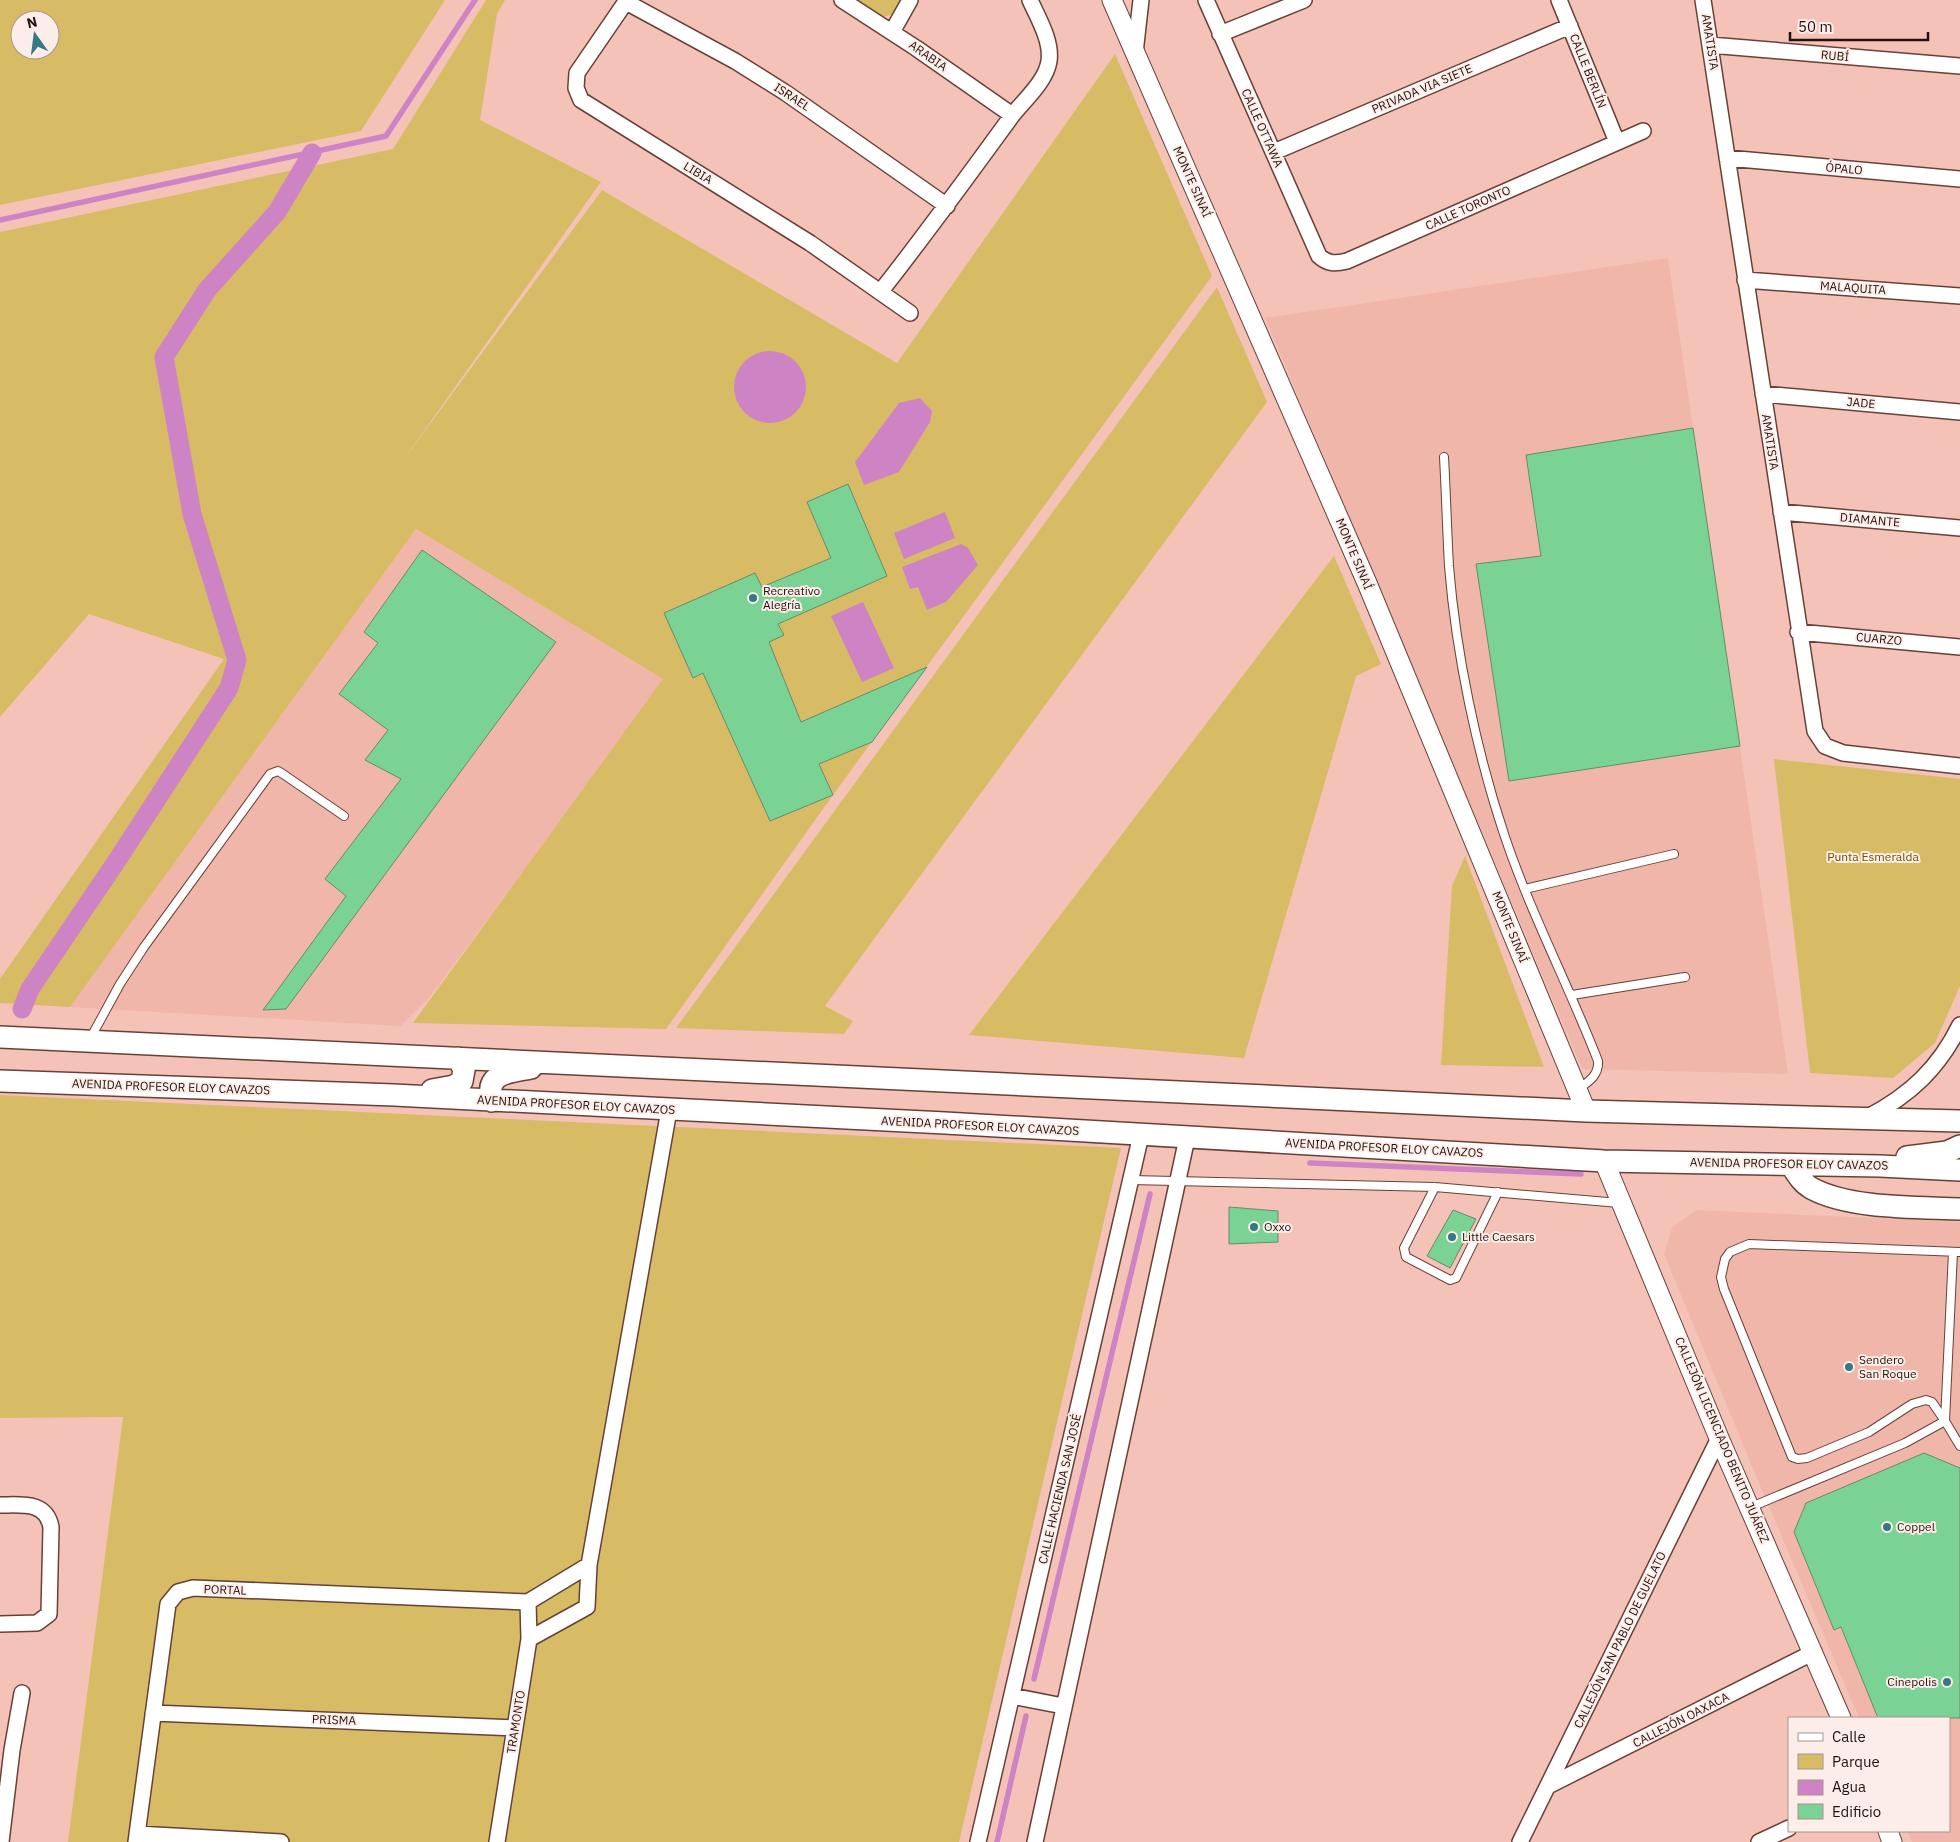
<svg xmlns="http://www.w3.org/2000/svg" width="1960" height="1842" font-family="'IBM Plex Sans',sans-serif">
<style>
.built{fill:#f0b6aa}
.green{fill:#d7bc65;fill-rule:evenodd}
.water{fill:#ce83c4}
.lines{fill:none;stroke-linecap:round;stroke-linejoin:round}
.stream{stroke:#ce83c4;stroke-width:5.5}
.canal{stroke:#ce83c4;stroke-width:19}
.building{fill:#7ad394;stroke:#668b6f}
.service-casing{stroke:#694037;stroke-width:10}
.minor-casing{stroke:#694037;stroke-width:18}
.tertiary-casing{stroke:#694037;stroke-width:21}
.secondary-casing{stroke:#694037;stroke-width:24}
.service{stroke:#fff;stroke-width:8}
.minor{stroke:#fff;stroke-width:15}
.tertiary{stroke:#fff;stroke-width:19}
.secondary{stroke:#fff;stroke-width:21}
.poi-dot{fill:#337986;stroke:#fdede9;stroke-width:2}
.labels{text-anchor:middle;stroke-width:4;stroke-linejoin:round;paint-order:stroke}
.street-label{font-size:12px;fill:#23110e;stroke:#fdede9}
.poi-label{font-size:12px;fill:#23110e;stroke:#fdede9;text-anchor:start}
.park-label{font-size:12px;fill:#685300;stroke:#fdede9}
</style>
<rect width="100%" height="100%" fill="#f5c2b8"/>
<!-- built -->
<path class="built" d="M1668 258 1788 1074 1582 1069 1265 318Z
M416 529 663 679 648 704 429 998 401 1026 70 1007Z
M1696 1210 1960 1222V1842H1912L1907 1831H1949V1718H1859L1764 1495 1664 1254 1672 1228Z"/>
<!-- green -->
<path class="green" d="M0 0H445L361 131 0 205ZM20 20H50V50H20Z
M486 0H505L497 14 480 120 601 182 399 466 602 190 897 363 1115 54 1212 276 833 795 666 1029 413 1023 663 679 416 529 70 1007 0 1003V979L224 659 89 614 0 717V232L393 149Z
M857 0H903L894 14 883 17Z
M1217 287 1267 402 825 1006 853 1021 844 1034 676 1028Z
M1334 556 1381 664 1356 676 1244 1058 969 1035Z
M1774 759 1960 779V986L1935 1043 1893 1078 1810 1073Z
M1465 856 1544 1067 1441 1065 1452 886Z
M0 1095 1121 1148 959 1842H68L123 1417 0 1418Z"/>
<!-- water -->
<path class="water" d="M734 387a36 36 0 1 1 72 0a36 36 0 1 1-72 0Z
M920 398 932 411 930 422 899 472 864 485 855 462 899 403Z
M945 512 955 538 904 559 894 533Z
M961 544 968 548 978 565 946 602 927 610 918 587 910 589 902 567Z
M863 602 894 668 862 682 831 616Z"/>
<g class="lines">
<!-- stream -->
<path class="stream" d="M0 220 386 136 475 0
M1310 1163 1581 1174
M1034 1679 1150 1194
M997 1842 1026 1716"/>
<!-- canal -->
<path class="canal" d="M22 1009 30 989 118 859 229 688 237 660 192 514 164 357 207 290 277 212 312 153"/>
</g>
<!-- building -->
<path class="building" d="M1693 428 1740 746 1509 781 1476 564 1541 556 1526 455Z
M848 484 887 576 778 624 784 635 769 642 801 722 927 667 872 742 819 764 833 795 770 821 703 673 693 678 664 613 755 573 762 587 831 558 807 502Z
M422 550 556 642 286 1009 263 1010 346 896 325 879 401 779 365 760 388 730 339 694 378 643 364 632Z
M1229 1207 1278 1211V1242L1229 1244Z
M1453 1210 1476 1219 1450 1268 1427 1256Z
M1924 1453 1960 1468V1718H1878L1841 1627 1834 1630 1794 1532 1806 1503Z"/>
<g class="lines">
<!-- service casing -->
<g class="service-casing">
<path id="service" d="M1444 457C1446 493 1447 530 1449 566 1456 654 1477 754 1505 837 1531 914 1569 986 1598 1061 1599 1076 1588 1082 1577 1090
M1525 889 1674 854
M1572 995 1685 977
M90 1039 120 984 144 947 270 774 278 771 283 774 344 816
M1131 1180 1435 1187 1619 1203
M1435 1187 1404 1248 1406 1257 1450 1280 1456 1278 1498 1192
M1945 1421 1932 1402 1926 1400 1912 1404 1869 1432 1807 1458 1798 1459 1792 1457 1724 1289 1721 1277 1725 1259 1730 1252 1749 1244 1960 1252
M1945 1421 1953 1252
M1751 1507 1905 1443 1945 1421 1960 1446"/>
</g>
<!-- minor casing -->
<g class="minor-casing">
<path id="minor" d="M627 0 577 73 576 88 581 100 810 243 910 313
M842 0 916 48 1012 115
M1206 0 1319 256C1328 264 1335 264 1347 261L1643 131
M1559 0 1617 142
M1703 0 1815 731 1825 746 1843 753 1960 766
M626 2 735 61 786 93 947 206
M892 32 910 0
M1220 34 1304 0
M1710 45 1960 66
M1135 53 1141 0
M1274 152 1570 26
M1727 158 1960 179
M1745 280 1960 296
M881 291C926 234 968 176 1011 117 1023 101 1046 82 1049 61 1052 41 1038 18 1030 0
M1763 394 1960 412
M1781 512 1960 528
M1798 632 1960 647
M1868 1117C1910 1095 1939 1068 1960 1025
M0 1505C22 1505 46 1501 51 1527L49 1614 37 1623 0 1624
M528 1602 589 1565
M529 1639 587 1607 589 1565 669 1110
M1012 1696 1063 1706
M153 1713 515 1728
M1548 1786 1814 1652
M137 1834 281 1842
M1 1842 12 1750 22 1693
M136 1842 168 1604 178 1592 193 1588 528 1602
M497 1842 529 1639 528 1602
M978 1842 1141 1135
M1035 1842 1187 1138
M1520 1842 1719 1438
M1759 1842 1789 1828"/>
</g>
<!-- tertiary casing -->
<g class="tertiary-casing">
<path id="tertiary" d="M1112 0 1367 583 1586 1111
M1604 1161 1719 1438 1841 1718
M1888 1831 1892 1842"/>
</g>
<!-- secondary casing -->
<g class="secondary-casing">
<path id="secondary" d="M0 1037 1586 1111 1960 1121
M0 1081 394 1095 945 1123 1604 1161 1880 1166 1960 1170
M432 1090 454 1086 462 1081 464 1070 458 1058
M492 1101C484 1072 511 1072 531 1068
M1907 1157 1947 1152 1960 1146
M1791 1165C1797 1174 1802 1183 1811 1188 1849 1209 1917 1207 1960 1209"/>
</g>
<!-- service -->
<use href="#service" class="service"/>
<!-- minor -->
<use href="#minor" class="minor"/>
<!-- tertiary -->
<use href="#tertiary" class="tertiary"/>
<!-- secondary -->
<use href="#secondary" class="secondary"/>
</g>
<!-- markers -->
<g class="poi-dot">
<circle cx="753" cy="598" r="5"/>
<circle cx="1254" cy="1227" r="5"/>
<circle cx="1452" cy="1237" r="5"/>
<circle cx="1849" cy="1367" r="5"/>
<circle cx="1887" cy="1527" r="5"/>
<circle cx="1947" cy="1682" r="5"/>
</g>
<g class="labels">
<!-- street labels -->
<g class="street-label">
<text transform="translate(1710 42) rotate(81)" y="4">AMATISTA</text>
<text transform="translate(928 56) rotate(35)" y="4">ARABIA</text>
<text transform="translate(1835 56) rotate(5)" y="4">RUBÍ</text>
<text transform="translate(1588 71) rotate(68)" y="4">CALLE BERLÍN</text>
<text transform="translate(1422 89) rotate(-23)" y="4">PRIVADA VIA SIETE</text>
<text transform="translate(792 97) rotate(33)" y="4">ISRAEL</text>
<text transform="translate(1262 128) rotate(66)" y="4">CALLE OTTAWA</text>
<text transform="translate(1844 169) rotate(5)" y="4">ÓPALO</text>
<text transform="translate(698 173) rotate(31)" y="4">LIBIA</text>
<text transform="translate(1192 182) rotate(66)" y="4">MONTE SINAÍ</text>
<text transform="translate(1468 208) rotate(-24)" y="4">CALLE TORONTO</text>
<text transform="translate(1853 288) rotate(4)" y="4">MALAQUITA</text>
<text transform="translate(1861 403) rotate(5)" y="4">JADE</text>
<text transform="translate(1770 442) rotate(81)" y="4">AMATISTA</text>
<text transform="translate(1870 520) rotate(5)" y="4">DIAMANTE</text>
<text transform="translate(1354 554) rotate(67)" y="4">MONTE SINAÍ</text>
<text transform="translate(1879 639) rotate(5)" y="4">CUARZO</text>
<text transform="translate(1510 927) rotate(68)" y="4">MONTE SINAÍ</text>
<text transform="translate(171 1087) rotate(2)" y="4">AVENIDA PROFESOR ELOY CAVAZOS</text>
<text transform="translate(576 1105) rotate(3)" y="4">AVENIDA PROFESOR ELOY CAVAZOS</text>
<text transform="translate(980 1126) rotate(3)" y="4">AVENIDA PROFESOR ELOY CAVAZOS</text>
<text transform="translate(1384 1148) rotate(3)" y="4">AVENIDA PROFESOR ELOY CAVAZOS</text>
<text transform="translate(1789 1164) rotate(1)" y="4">AVENIDA PROFESOR ELOY CAVAZOS</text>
<text transform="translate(1722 1440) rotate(67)" y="4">CALLEJÓN LICENCIADO BENITO JUÁREZ</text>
<text transform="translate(1060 1489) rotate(-77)" y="4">CALLE HACIENDA SAN JOSÉ</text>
<text transform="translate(225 1590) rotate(2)" y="4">PORTAL</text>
<text transform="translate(1620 1640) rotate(-64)" y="4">CALLEJÓN SAN PABLO DE GUELATO</text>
<text transform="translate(334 1720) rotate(2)" y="4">PRISMA</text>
<text transform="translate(1681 1720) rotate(-27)" y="4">CALLEJÓN OAXACA</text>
<text transform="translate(516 1722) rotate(-81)" y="4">TRAMONTO</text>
</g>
<!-- poi labels -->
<g class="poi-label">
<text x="763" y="595">Recreativo<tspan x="763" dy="14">Alegría</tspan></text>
<text x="1264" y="1231">Oxxo</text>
<text x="1462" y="1241">Little Caesars</text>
<text x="1859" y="1364">Sendero<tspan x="1859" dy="14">San Roque</tspan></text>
<text x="1897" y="1531">Coppel</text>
<text x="1937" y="1686" text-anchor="end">Cinepolis</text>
</g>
<!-- park labels -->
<g class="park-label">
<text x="1873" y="861">Punta Esmeralda</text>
</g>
</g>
<!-- legend -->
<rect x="1788" y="1717" width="162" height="115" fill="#fdede9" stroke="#a69591"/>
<rect x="1798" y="1733" width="25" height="8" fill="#ffffff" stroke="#a69591"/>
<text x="1832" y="1742" font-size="15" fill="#23110e">Calle</text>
<rect x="1798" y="1754" width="25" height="15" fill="#d7bc65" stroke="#a69591"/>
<text x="1832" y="1767" font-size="15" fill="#23110e">Parque</text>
<rect x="1798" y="1780" width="25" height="15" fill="#ce83c4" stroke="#a69591"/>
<text x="1832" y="1792" font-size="15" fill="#23110e">Agua</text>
<rect x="1798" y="1804" width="25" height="15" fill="#7ad394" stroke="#a69591"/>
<text x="1832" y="1817" font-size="15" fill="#23110e">Edificio</text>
<!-- north arrow -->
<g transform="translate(35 35) rotate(346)"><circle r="24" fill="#fdede9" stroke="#a69591"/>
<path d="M0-4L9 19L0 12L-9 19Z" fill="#337986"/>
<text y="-8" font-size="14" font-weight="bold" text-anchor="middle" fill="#23110e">N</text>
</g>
<!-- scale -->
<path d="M1790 32v8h138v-8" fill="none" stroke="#23110e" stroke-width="2.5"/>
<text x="1798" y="32" font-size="15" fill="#23110e" stroke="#fdede9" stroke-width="4" paint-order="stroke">50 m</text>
</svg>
